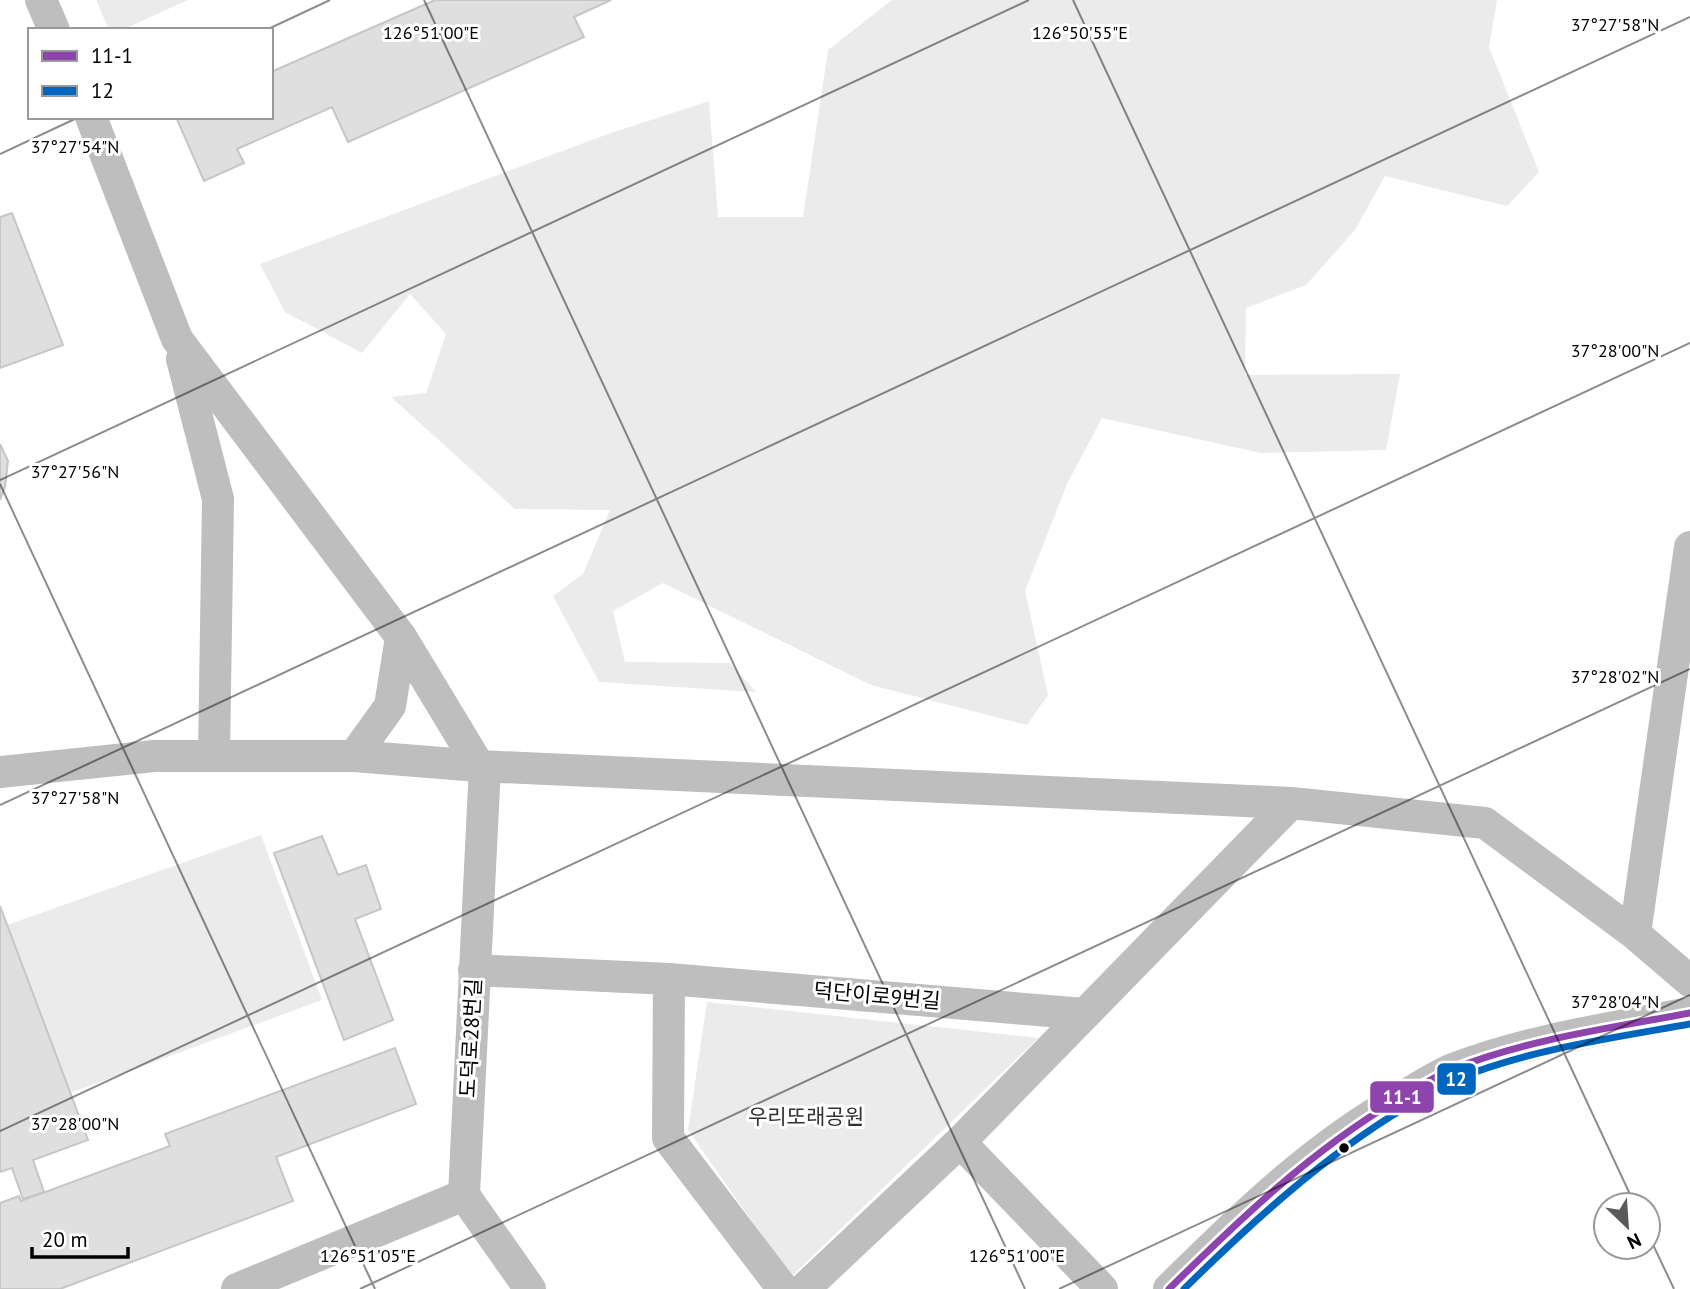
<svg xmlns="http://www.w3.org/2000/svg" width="1690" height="1289" font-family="'PT Sans','Noto Sans KR',sans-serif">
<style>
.green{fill:#ebebeb}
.building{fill:#dfdfdf;stroke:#c6c6c6;stroke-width:2}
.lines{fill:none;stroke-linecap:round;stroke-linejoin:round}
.minor{stroke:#bebebe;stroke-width:32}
.bus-1-casing{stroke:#fff;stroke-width:12}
.bus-2-casing{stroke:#fff;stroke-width:12}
.bus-1{stroke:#8e44ad;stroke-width:7}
.bus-2{stroke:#0065bd;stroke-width:7}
.ticks{fill:none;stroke:#000;stroke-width:2;stroke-opacity:0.45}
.bus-dot{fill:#000;stroke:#fff;stroke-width:2.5}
.labels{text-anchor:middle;stroke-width:6;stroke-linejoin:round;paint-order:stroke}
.street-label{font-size:21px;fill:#000;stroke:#fff}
.park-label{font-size:21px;fill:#323232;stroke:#fff}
.ticks-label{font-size:18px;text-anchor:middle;fill:#000;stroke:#fff;stroke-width:6;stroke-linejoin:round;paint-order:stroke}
.line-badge{stroke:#fff;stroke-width:2.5}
.badge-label{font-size:19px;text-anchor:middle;font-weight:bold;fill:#fff}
</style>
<rect width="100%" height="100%" fill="#fff"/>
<!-- green -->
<path class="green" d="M96 0H188L122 30H109Z
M892 0H1497L1489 47 1539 172 1507 206 1385 176 1355 230 1306 285 1246 308 1245 375 1400 374 1386 450 1261 453 1102 418 1067 484 1025 591 1048 695 1027 725 871 685 663 583 613 611 625 662 730 663 756 692 599 682 553 596 583 574 610 510 515 509 391 397 426 393 446 334 410 294 362 353 285 312 260 264 608 134 709 101 718 217H803L828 50Z
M261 835 322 1000 70 1093 7 925Z
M707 1002 1038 1038 791 1277 688 1130Z"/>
<!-- building -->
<path class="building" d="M435 0H611L574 17 584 37 348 142 332 107 237 149 244 163 204 181 176 117H271V72Z
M12 213 63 345 0 368V217Z
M0 444 8 461 5 487 0 500Z
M322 836 338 875 366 865 381 909 355 919 393 1020 344 1040 274 853Z
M0 906 88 1140 33 1160 44 1192 23 1199 12 1168 0 1172Z
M395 1048 416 1104 276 1157 293 1201 60 1289H0V1203L19 1196 21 1201 170 1146 165 1134Z"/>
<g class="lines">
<!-- minor -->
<path class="minor" d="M41 0 54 30
M91 117 177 339 401 637 479 766
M182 359 218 499 214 755
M354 756 390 706 401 637
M485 766 464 1195 530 1289
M0 772 154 756H354L479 766 1291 803 1485 823 1635 934 1690 981
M1635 934 1690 547
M474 970 669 979 1085 1014
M669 979 668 1138 783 1289
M960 1142 1102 1289
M237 1289 464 1195
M804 1289 960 1142 1291 803
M1169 1289C1242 1217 1315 1145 1406 1095 1421 1086 1437 1076 1453 1069 1529 1040 1610 1028 1690 1013"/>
<!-- bus-1 casing -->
<g class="bus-1-casing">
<path id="bus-1" d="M1169 1289C1240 1219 1311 1151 1397 1100 1415 1089 1433 1077 1453 1069 1528 1039 1611 1028 1690 1013"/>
</g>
<!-- bus-2 casing -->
<g class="bus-2-casing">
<path id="bus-2" d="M1184 1289C1253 1221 1323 1157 1406 1107 1423 1097 1439 1086 1457 1079 1531 1049 1612 1038 1690 1024"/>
</g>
<!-- bus-1 -->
<use href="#bus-1" class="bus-1"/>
<!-- bus-2 -->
<use href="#bus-2" class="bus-2"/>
</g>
<!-- ticks -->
<path class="ticks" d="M424 0 1025 1289M1073 0 1635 1205M266 30 330 0M0 154 79 117M0 480 1029 0M0 484 375 1289M0 805 1690 17M0 1131 1690 343M1648 1234 1674 1289M360 1289 1690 669M1059 1289 1690 995"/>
<!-- markers -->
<circle class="bus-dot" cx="1344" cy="1148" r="6"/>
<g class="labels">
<!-- street labels -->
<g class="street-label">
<text transform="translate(877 996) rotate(5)" y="7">덕단이로9번길</text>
<text transform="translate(471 1038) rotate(-87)" y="7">도덕로28번길</text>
</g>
<!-- park labels -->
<g class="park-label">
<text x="806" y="1124">우리또래공원</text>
</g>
</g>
<g class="ticks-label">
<text x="1615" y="31">37°27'58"N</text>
<text x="431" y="39">126°51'00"E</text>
<text x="1080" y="39">126°50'55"E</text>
<text x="75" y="153">37°27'54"N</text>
<text x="1615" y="357">37°28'00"N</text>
<text x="75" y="478">37°27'56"N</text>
<text x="1615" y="683">37°28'02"N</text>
<text x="75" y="804">37°27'58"N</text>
<text x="1615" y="1008">37°28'04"N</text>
<text x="75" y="1130">37°28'00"N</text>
<text x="368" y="1262">126°51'05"E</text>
<text x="1017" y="1262">126°51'00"E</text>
</g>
<g class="line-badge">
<rect x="1436" y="1062" width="41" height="34" rx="7" fill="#0065bd"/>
<rect x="1369" y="1080" width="66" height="34" rx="7" fill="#8e44ad"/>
</g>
<g class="badge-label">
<text x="1456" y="1086">12</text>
<text x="1402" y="1104">11-1</text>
</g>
<!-- legend -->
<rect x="28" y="28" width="245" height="91" fill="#ffffff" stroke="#999999" stroke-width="2"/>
<rect x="42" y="51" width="35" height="10" fill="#8e44ad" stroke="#999999" stroke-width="2"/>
<text x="91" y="63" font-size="21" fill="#000000">11-1</text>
<rect x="42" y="86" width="35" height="10" fill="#0065bd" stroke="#999999" stroke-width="2"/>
<text x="91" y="98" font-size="21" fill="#000000">12</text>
<!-- north arrow -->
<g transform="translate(1627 1226) rotate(155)"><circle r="33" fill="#ffffff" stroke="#999999" stroke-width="2"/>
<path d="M0-5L12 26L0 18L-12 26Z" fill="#595959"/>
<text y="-10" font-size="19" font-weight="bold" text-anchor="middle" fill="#000000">N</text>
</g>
<!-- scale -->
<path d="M32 1247v10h96v-10" fill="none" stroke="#000000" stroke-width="3.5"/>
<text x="42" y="1247" font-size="21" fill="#000000" stroke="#ffffff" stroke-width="5" paint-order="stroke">20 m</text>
</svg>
